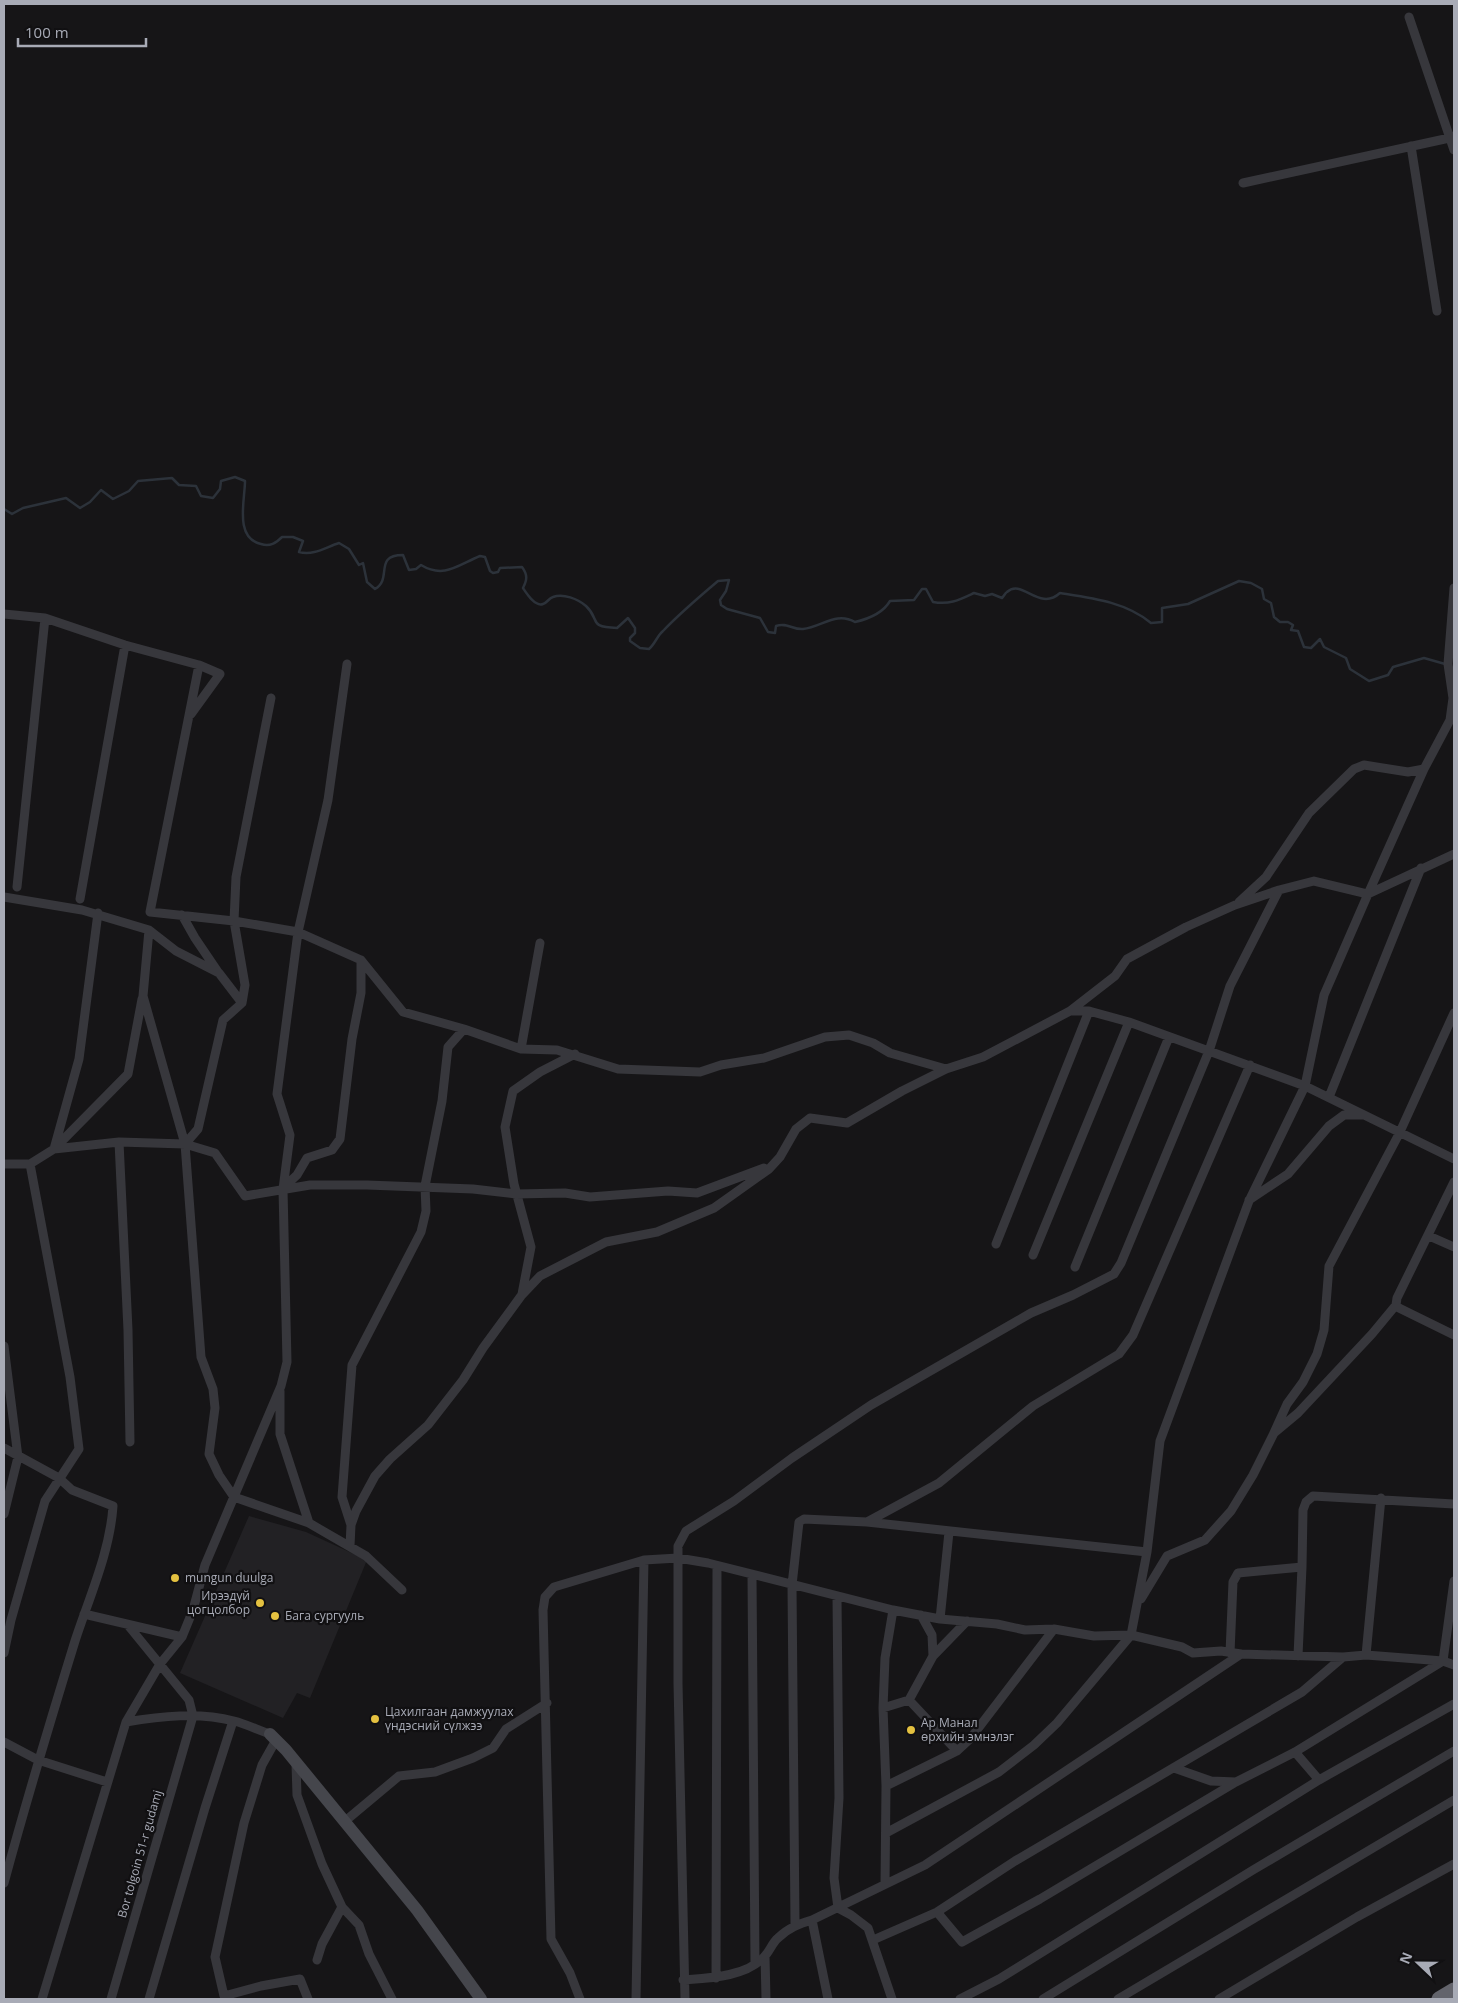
<svg xmlns="http://www.w3.org/2000/svg" width="1458" height="2003" font-family="'Open Sans',sans-serif">
<style>
.built{fill:#222124}
.lines{fill:none;stroke-linecap:round;stroke-linejoin:round}
.stream{stroke:#2c323a;stroke-width:2.5}
.street{stroke:#37373c;stroke-width:9}
.secondary{stroke:#45464c;stroke-width:12}
.highway{stroke:#63646c;stroke-width:15}
.poi-dot{fill:#e4c140;stroke:#111012;stroke-width:2}
.labels{text-anchor:middle;stroke-width:4.5;stroke-linejoin:round;paint-order:stroke}
.poi-label{font-size:12px;fill:#a8abb6;stroke:#111012;text-anchor:start}
.street-label{font-size:12px;fill:#a8abb6;stroke:#111012}
</style>
<rect width="100%" height="100%" fill="#161517"/>
<!-- built -->
<path class="built" d="M249 1516 306 1532 367 1560 310 1698 297 1693 283 1718 180 1673Z"/>
<g class="lines">
<!-- stream -->
<path class="stream" d="M4 509 12 514 23 508 66 498 80 508 90 502 101 490 113 499 129 491 138 481 172 478 179 485 196 486 201 496 213 498 220 489 221 481 235 477 245 481C245 500 234 538 261 544 270 547 276 543 282 537H293L303 541 299 552C314 556 326 547 339 543L349 549 359 565 363 563 367 582 375 589C393 579 373 555 403 555L409 570 416 569 421 565C444 579 458 565 480 556L485 557 490 571 493 573 498 572 500 568 522 567C528 575 527 580 523 588 527 594 535 607 543 604 547 603 549 598 553 597 563 593 578 599 586 606 601 620 587 627 617 628L628 618 635 628V633L630 638V641L640 648 649 649C655 644 657 636 663 631 680 613 699 597 718 581L729 580 726 591 720 600 721 605 727 609 760 618 768 632 775 633 776 626C787 622 793 630 803 629 822 627 836 611 855 622 868 619 883 613 890 601L914 600 922 589H926L933 602C950 605 959 600 974 593L985 596 992 594 1002 598C1004 596 1005 593 1007 592 1022 578 1039 612 1060 593 1092 598 1126 602 1151 623L1162 622V608L1188 604 1239 581 1251 583 1262 589 1264 599 1271 603 1274 617 1280 622H1288L1293 625 1291 630 1298 631 1304 647 1311 648 1320 639 1324 647 1346 658 1350 669 1369 681 1388 675 1393 667 1424 658 1445 664"/>
<!-- street -->
<path class="street" d="M1409 17 1454 150
M1411 146 1437 311
M1243 183 1454 137
M4 614 45 618 125 645 199 665 220 674 191 714
M199 665 150 912 234 921 298 932 361 960 403 1012 464 1029 521 1049 557 1050 618 1069 700 1072 721 1065 764 1058 825 1037 849 1035 873 1043 890 1053 946 1069
M271 698 236 877 234 921 245 985 242 1003 223 1020 198 1129 185 1144 201 1357 213 1389 215 1408 209 1454 219 1475 234 1497 309 1523 366 1556 402 1590
M17 887 45 618
M4 897 82 910 149 930 176 951 219 973 242 1003
M80 899 125 645
M1239 902 1266 877 1309 813 1354 769 1364 765 1408 772 1424 769
M182 915 195 938 218 972
M149 930 143 996 185 1144 215 1153 245 1196 310 1185H367L473 1189 516 1194 565 1193 590 1197 668 1191 697 1193 764 1168
M1070 1011 1115 976 1127 959 1186 927 1235 905 1279 890 1314 881 1368 894 1424 769 1450 720 1453 698 1448 664 1454 588
M521 1049 540 943
M1329 1097 1421 868
M119 1142 128 1330 130 1442
M56 1147 128 1074 142 999
M54 1149 79 1059 98 913
M4 1164H30L54 1149 119 1142 185 1144
M1454 1182 1397 1298 1396 1305 1399 1308 1454 1335
M283 1188 297 1175 307 1158 332 1150 340 1139 352 1039 361 993V960
M1249 1200 1288 1174 1329 1126 1344 1115H1363
M1429 1236 1454 1247
M996 1244 1089 1011
M1033 1255 1129 1022
M1075 1267 1169 1037
M522 1294 531 1247 514 1184 505 1127 513 1091 540 1072 575 1054
M4 1346 18 1457 4 1514
M280 1391V1434L309 1523
M1273 1435 1287 1404 1303 1382 1317 1354 1324 1330 1329 1266 1399 1134 1454 1013
M4 1448 59 1478 72 1490 113 1506C110 1552 89 1598 75 1641 50 1722 26 1802 4 1883
M867 1522 939 1483 1033 1406 1119 1354 1133 1335 1250 1065
M351 1525 356 1511 375 1476 390 1459 428 1425 463 1380 483 1348 521 1296 540 1276 606 1242 657 1232 714 1208 769 1169 780 1157 796 1129 810 1118 847 1123 902 1091 946 1069 983 1057 1070 1011H1089L1129 1022 1305 1086 1454 1159
M350 1546 351 1525 342 1497 352 1365 421 1232 426 1211 425 1186 442 1101 448 1047 464 1029
M752 1575 755 1964
M837 1597 839 1798 834 1878 838 1908 851 1915 868 1928 892 1999
M1141 1599 1167 1556 1205 1540 1231 1511 1253 1475 1274 1433 1298 1413 1372 1334 1396 1305
M84 1614 182 1637
M921 1615 932 1635 933 1656
M940 1619 949 1532
M4 1653 11 1620 45 1501 79 1449 70 1377 30 1164
M1230 1653 1233 1582 1238 1573 1302 1567 1303 1510 1306 1502 1313 1496 1454 1504
M1366 1655 1381 1498
M1298 1656 1302 1567
M909 1700 957 1751
M883 1708 909 1700 933 1656 967 1621
M126 1722C161 1716 199 1712 234 1721 246 1724 258 1730 270 1734
M276 1740 262 1765 244 1823 215 1957 224 1996 261 1986 300 1979 308 1999
M4 1742 38 1760 107 1782
M1295 1752 1319 1780
M296 1764 297 1795 322 1864 342 1907 359 1925 369 1954 392 1999
M1174 1768 1211 1781 1236 1782
M886 1786 957 1751 970 1739 1054 1629
M344 1822 399 1776 435 1772 473 1758 493 1748 506 1729 547 1703
M886 1833 999 1772 1034 1745 1057 1723 1131 1635 1147 1552 1160 1441 1249 1201 1305 1086 1324 995 1368 894 1454 854
M885 1884 886 1786 883 1708 885 1658 893 1610
M937 1912 962 1942 1040 1899 1236 1782 1295 1752 1443 1661 1454 1581
M812 1920 828 1999
M795 1925 792 1585 799 1522 804 1519 867 1522 1147 1552
M873 1940 937 1912 1015 1861 1302 1692 1343 1657
M765 1956 766 1999
M317 1960 322 1944 342 1907
M716 1978 717 1566
M683 1980C709 1978 745 1977 764 1957 770 1951 772 1943 778 1938 788 1928 799 1924 812 1920L925 1865 1241 1654
M42 1999 126 1722 160 1664 182 1637 193 1610 205 1565 281 1386 287 1362 283 1189 290 1135 277 1094 298 932 328 800 347 664
M111 1999 193 1716 189 1700 127 1624
M149 1999 205 1808 233 1721
M580 1999 570 1973 551 1939 543 1610 545 1597 554 1587 644 1560 678 1558 708 1563 893 1610 940 1619 997 1624 1025 1630 1054 1629 1094 1636 1131 1635 1182 1647 1193 1653 1221 1651 1241 1654 1343 1657 1366 1655 1443 1661 1454 1665
M636 1999 644 1560
M685 1999 678 1683V1546L686 1531 734 1501 792 1458 871 1405 1031 1313 1073 1295 1114 1274 1121 1263 1209 1051 1230 986 1279 890
M960 1999 999 1979 1319 1780 1454 1704
M1043 1999 1253 1870 1454 1751
M1118 1999 1454 1800
M1219 1999 1357 1917 1454 1864"/>
<!-- secondary -->
<path class="secondary" d="M270 1734 286 1750 417 1910 481 1999"/>
<!-- highway -->
<path class="highway" d="M1439 1999 1454 1990"/>
</g>
<!-- markers -->
<g class="poi-dot">
<circle cx="175" cy="1578" r="5"/>
<circle cx="260" cy="1603" r="5"/>
<circle cx="275" cy="1616" r="5"/>
<circle cx="375" cy="1719" r="5"/>
<circle cx="911" cy="1730" r="5"/>
</g>
<g class="labels">
<!-- poi labels -->
<g class="poi-label">
<text x="185" y="1582">mungun duulga</text>
<text x="250" y="1600" text-anchor="end">Ирээдүй<tspan x="250" dy="14">цогцолбор</tspan></text>
<text x="285" y="1620">Бага сургууль</text>
<text x="385" y="1716">Цахилгаан дамжуулах<tspan x="385" dy="14">үндэсний сүлжээ</tspan></text>
<text x="921" y="1727">Ар Манал<tspan x="921" dy="14">өрхийн эмнэлэг</tspan></text>
</g>
<!-- street labels -->
<g class="street-label">
<text transform="translate(140 1854) rotate(-74)" y="4">Bor tolgoin 51-r gudamj</text>
</g>
</g>
<!-- border -->
<rect width="1458" height="2003" fill="none" stroke="#a8abb6" stroke-width="10"/>
<!-- north arrow -->
<g transform="translate(1418 1963) rotate(292)" stroke="#111012" stroke-width="4" paint-order="stroke">
<path d="M0-4L9 19L0 12L-9 19Z" fill="#a8abb6"/>
<text y="-8" font-size="14" font-weight="bold" text-anchor="middle" fill="#a8abb6">N</text>
</g>
<!-- scale -->
<path d="M18 38v8h128v-8" fill="none" stroke="#a8abb6" stroke-width="2.5"/>
<text x="25" y="38" font-size="15" fill="#a8abb6" stroke="#111012" stroke-width="4" paint-order="stroke">100 m</text>
</svg>
